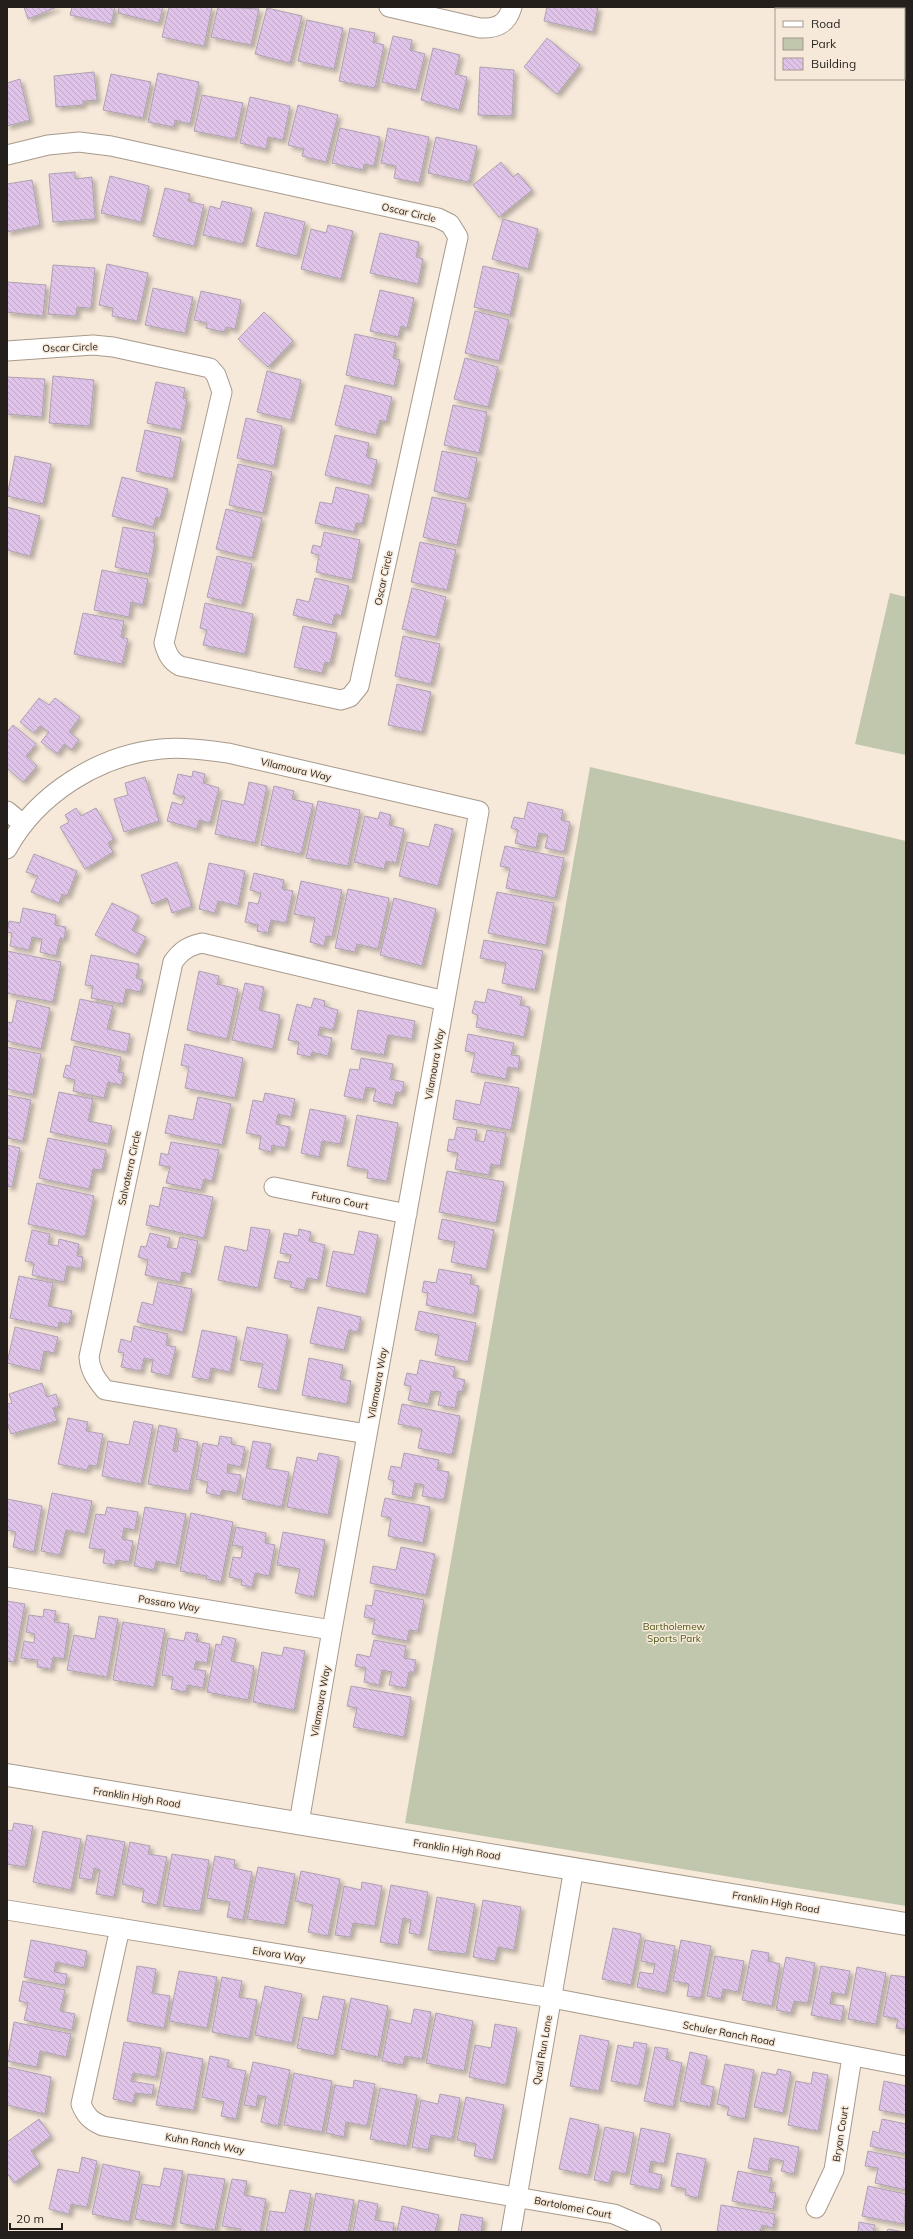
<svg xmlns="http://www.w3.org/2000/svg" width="913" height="2239" font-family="Mulish,sans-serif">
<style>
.park{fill:#c0c7ac}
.building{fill:url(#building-back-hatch);stroke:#ada2b0;filter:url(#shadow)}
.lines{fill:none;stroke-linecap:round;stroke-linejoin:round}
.minor-casing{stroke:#a79a8c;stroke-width:21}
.tertiary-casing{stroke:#a79a8c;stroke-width:24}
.minor{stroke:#fff;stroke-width:19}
.tertiary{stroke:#fff;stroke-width:22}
.labels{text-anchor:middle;stroke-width:3;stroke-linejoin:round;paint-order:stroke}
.street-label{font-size:10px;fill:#241f1a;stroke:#f7e9da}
.park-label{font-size:10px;fill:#4b5716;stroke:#f7e9da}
</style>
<defs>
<pattern id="building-back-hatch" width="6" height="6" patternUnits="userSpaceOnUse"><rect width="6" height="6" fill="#e0c3e8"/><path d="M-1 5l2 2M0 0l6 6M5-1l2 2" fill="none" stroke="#c0a7c6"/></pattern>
<filter id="shadow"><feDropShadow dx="3.5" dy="3.5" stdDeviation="2" flood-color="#0004"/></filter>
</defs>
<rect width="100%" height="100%" fill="#f7e9da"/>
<!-- park -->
<path class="park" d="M890 593 906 597V755L855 744Z
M590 767 906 841V1906L405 1823Z"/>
<!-- building -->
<path class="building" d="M24 7H57L28 19Z
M72 7H115L111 24 70 15Z
M119 7H163L159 23 118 13Z
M169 7H212L204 46 162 37Z
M218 7 259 9 251 45 211 37Z
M547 7H598L593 32 544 21Z
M267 8 302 16 290 63 255 54Z
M307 20 343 28 334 69 298 61Z
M350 28 375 33 373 42 384 45 375 88 339 81Z
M393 36 412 40 410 50 425 54 416 90 382 82Z
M547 38 580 65 557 94 524 67Z
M433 48 460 55 455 74 467 77 459 110 421 100Z
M480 67 514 70 512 116 478 115Z
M94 72 97 100 83 101V105L56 107 54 76Z
M158 73 199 82 190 124 175 120 174 127 148 122Z
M111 74 151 82 143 118 103 110Z
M20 79 30 120 7 126V83Z
M202 95 243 103 235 139 194 131Z
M250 97 290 106 283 140 268 137 266 149 240 143Z
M298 105 338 115 326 162 302 156 304 149 288 145Z
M340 128 380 137 374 166 364 164 363 170 332 163Z
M388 128 429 137 419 183 394 178 396 166 381 163Z
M436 137 477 146 469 182 428 173Z
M501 162 513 177 518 173 532 190 499 217 473 185Z
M75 172V179L92 177 95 219 53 222 49 174Z
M110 176 149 186 141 222 101 213Z
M32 180 40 225 7 232V184Z
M165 188 190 194 188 201 204 205 194 246 153 236Z
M222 201 252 208 243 244 203 235 210 206 220 209Z
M265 212 305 222 297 256 256 246Z
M503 219 538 229 528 269 492 259Z
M328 225 353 231 341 279 301 269 311 229 326 233Z
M380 233 419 242 416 257 423 259 418 284 370 273Z
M107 264 148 273 137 321 112 316 113 308 99 305Z
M53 265 95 268 91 308 77 307 76 316 48 314Z
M483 266 519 274 510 315 474 307Z
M7 282 46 285 43 316 7 312Z
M153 288 193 297 185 333 145 325Z
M380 290 414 298 407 328 401 326 398 337 370 331Z
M201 291 241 300 235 329 226 327 224 332 206 328 207 323 194 320Z
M475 311 509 320 499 361 465 353Z
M264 312 293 341 268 367 238 339Z
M355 334 396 343 393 358 400 360 394 386 346 375Z
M465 358 498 367 488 407 454 399Z
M267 371 301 380 291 420 257 412Z
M53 376 94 380 90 426 49 423Z
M7 377 45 379 42 417 7 414Z
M156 382 185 388 183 398 187 399 181 430 147 423Z
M345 385 392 397 386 422 380 420 376 435 335 425Z
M453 405 487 412 479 453 444 445Z
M246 418 282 426 274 466 237 458Z
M145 430 181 438 173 479 136 471Z
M335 435 369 443 366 457 377 460 371 486 325 475Z
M442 451 477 458 468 499 434 491Z
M15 456 51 464 43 504 7 496Z
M238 464 272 472 263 513 229 505Z
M122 477 168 489 160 518 156 517 153 527 112 516Z
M336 487 369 495 362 524 356 523 354 532 315 523 320 502 332 504Z
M432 497 466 504 457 545 423 537Z
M7 507 40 516 30 556 7 550Z
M226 509 262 518 252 558 216 549Z
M123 527 155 533 153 542H155L149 574 115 567Z
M324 532 360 540 352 580 316 572 319 555 311 553 313 545 321 547Z
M420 542 456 550 447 590 411 582Z
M217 556 252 564 242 605 207 597Z
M102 570 148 579 143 605 131 602 129 617 94 610Z
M315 578 349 586 341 616 335 614 332 625 293 615 297 599 309 602Z
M412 588 446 597 436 637 402 629Z
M205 603 253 614 245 654 203 645 207 630 200 628Z
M83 613 124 621 121 637 128 639 122 664 74 654Z
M303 626 337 633 330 663 325 662 322 673 294 667Z
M403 636 440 644 431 684 395 676Z
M397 684 431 692 422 732 388 725Z
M39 698 49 705 55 698 80 717 69 732 79 740 71 750 64 744 57 754 41 742 49 732 40 726 34 733 20 722Z
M13 725 36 744 26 756 37 766 23 782 7 768V732Z
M193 771 205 774 203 783 219 788 210 823 199 820 197 829 167 821 172 802 182 805 185 797 173 794 178 774 192 777Z
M145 777 159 821 124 832 114 799 128 795 125 783Z
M249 782 267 786 255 843 215 834 222 800 244 805Z
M274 786 294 791 292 799 313 804 301 854 261 845Z
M318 801 360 810 348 866 306 858Z
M528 802 563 810 561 820 570 822 564 852 545 848 548 835 539 833 536 848 515 843 518 830 511 828 514 817 524 819Z
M76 808 81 816 96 808 114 839 108 843 113 852 85 869 60 827 69 822 65 815Z
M380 812 391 815 389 825 404 829 396 863 386 861 384 869 354 862 365 816 378 819Z
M435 824 453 829 438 886 399 876 407 842 429 847Z
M505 846 564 858 555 898 506 888 510 868 500 866Z
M34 854 77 871 67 896 62 894 59 903 31 892 38 876 26 872Z
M177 862 192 906 172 913 167 898 152 904 141 875Z
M209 863 245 871 238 906 218 901 215 913 199 909Z
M254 873 284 880 282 889 293 891 286 923 271 920 268 933 257 931 258 925 245 922 249 902 258 904 261 893 250 890Z
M301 881 342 890 332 937 326 936 324 946 310 942 315 918 294 914Z
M348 889 389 898 378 949 357 944 355 952 335 948Z
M497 892 554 903 546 945 488 933Z
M394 898 436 909 422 966 380 955Z
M112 903 139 916 132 930 146 937 136 955 95 935Z
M23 908 56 915 55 925 66 927 64 939 60 938 56 956 40 952 42 939 32 937 29 950 10 946 12 933 7 932 9 921 20 923Z
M484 940 543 951 535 990 502 983 506 963 480 958Z
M7 951 61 962 53 1002 7 993Z
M91 955 139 964 136 978 143 980 140 992 126 989 123 1004 91 998 93 986 85 985Z
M199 971 219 976 217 984 238 989 227 1039 187 1030Z
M245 983 264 987 259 1010 280 1015 273 1049 232 1040Z
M488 989 522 997 520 1005 530 1007 524 1037 476 1027 478 1015 472 1013 475 1001 485 1003Z
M314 998 325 1001 324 1006 338 1010 333 1030 320 1027 318 1035 332 1038 328 1056 312 1052 311 1057 297 1054 299 1042 288 1040 297 1004 311 1008Z
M80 999 113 1006 107 1029 130 1034 127 1052 71 1040Z
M17 1000 50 1008 41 1049 7 1041V1022L12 1023Z
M358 1010 415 1021 412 1039 388 1035 384 1055 351 1049Z
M468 1034 514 1043 511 1055 520 1056 518 1069 508 1067 506 1079 471 1072 475 1053 465 1051Z
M185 1044 243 1058 235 1098 185 1088 189 1067 181 1065Z
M74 1046 121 1057 118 1072 124 1073 121 1085 108 1082 104 1098 73 1091 75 1080 63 1077 66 1065 70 1066Z
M7 1047 41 1054 33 1095 7 1089Z
M361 1058 393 1064 390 1079 404 1082 402 1093 396 1092 393 1105 373 1101 376 1089 366 1087 363 1100 344 1096 350 1069 359 1070Z
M485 1082 519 1088 511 1130 453 1119 456 1100 480 1105Z
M59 1092 93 1099 88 1121 112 1126 108 1144 50 1132Z
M265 1093 295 1099 291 1117 278 1114 276 1124 290 1127 285 1148 272 1145 271 1152 259 1149 261 1136 246 1133 253 1100 263 1102Z
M7 1095 31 1100 23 1141 7 1138Z
M198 1097 231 1104 222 1145 165 1133 169 1115 193 1120Z
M310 1109 346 1116 340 1144 322 1141 319 1157 301 1153Z
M357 1115 398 1123 387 1181 367 1178 368 1170 347 1166Z
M457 1127 477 1130 475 1140 484 1142 487 1130 506 1133 500 1166 491 1164 489 1175 455 1169 458 1153 447 1151 449 1139 454 1140Z
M48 1138 106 1150 102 1170 93 1169 89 1189 39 1178Z
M171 1142 219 1150 212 1181 204 1179 201 1190 166 1183 170 1167 159 1165 161 1153 168 1155Z
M7 1145 20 1148 12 1187 7 1186Z
M447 1171 504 1182 496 1223 439 1212Z
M37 1183 94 1196 85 1237 28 1224Z
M163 1187 213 1197 204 1238 146 1225 150 1205 159 1207Z
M442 1219 494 1230 486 1269 451 1262 455 1242 438 1239Z
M251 1227 270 1230 258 1288 218 1280 225 1246 247 1251Z
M299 1229 311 1232 309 1241 325 1245 318 1280 307 1278 304 1290 290 1287 292 1282 274 1278 278 1261 289 1263 291 1255 280 1253 284 1233 298 1236Z
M32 1230 50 1234 48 1244 58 1246 59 1239 79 1244 77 1256 83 1257 81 1269 67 1266 64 1282 32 1275 34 1263 25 1261Z
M359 1231 378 1235 366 1294 326 1286 333 1251 354 1255Z
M150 1233 170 1238 167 1247 177 1249 180 1237 198 1241 191 1274 182 1272 180 1282 145 1275 148 1260 138 1257 141 1246 146 1247Z
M439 1269 472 1275 470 1284 479 1286 474 1315 426 1305 428 1293 422 1292 424 1281 436 1283Z
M19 1276 53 1283 48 1306 72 1311 69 1324 59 1322 58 1328 10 1318Z
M158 1282 192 1289 183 1332 137 1322 142 1302 153 1305Z
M318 1307 361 1317 358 1332 349 1330 344 1350 310 1343Z
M419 1311 476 1323 468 1362 435 1355 439 1335 415 1330Z
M134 1326 168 1334 166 1345 176 1347 169 1376 151 1372 153 1360 144 1358 141 1371 121 1367 124 1353 118 1352 121 1339 131 1342Z
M15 1327 58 1337 54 1353 44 1351 40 1371 7 1363Z
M247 1327 288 1335 277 1391 258 1387 263 1364 240 1360Z
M202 1330 237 1337 230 1372 211 1368 209 1380 192 1377Z
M309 1358 343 1365 340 1379 351 1381 347 1404 302 1395Z
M420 1360 455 1367 453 1377 465 1380 462 1392 458 1391 455 1408 438 1405 441 1392 431 1391 428 1404 408 1400 411 1386 404 1385 407 1373 417 1375Z
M42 1383 47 1397 56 1394 59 1406 53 1408 57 1421 11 1434 7 1423V1404L12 1403 9 1394Z
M402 1404 460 1416 452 1455 418 1448 422 1429 398 1424Z
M68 1418 88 1422 86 1431 103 1434 97 1466 89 1465 87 1470 58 1464Z
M134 1421 153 1425 141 1484 102 1476 108 1441 129 1445Z
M159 1425 177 1429 173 1451 177 1452 179 1438 198 1442 189 1491 148 1484Z
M220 1436 232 1438 231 1444 245 1447 241 1467 228 1464 227 1473 241 1475 237 1493 222 1490 220 1496 206 1493 208 1482 196 1479 203 1443 218 1446Z
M253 1441 271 1444 266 1468 289 1472 282 1507 242 1499Z
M319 1453 339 1457 328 1515 287 1507 297 1457 317 1461Z
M404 1453 439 1460 437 1470 449 1472 444 1500 422 1496 424 1485 415 1483 412 1498 392 1494 394 1481 388 1479 391 1466 401 1468Z
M52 1493 92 1501 85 1534 66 1530 60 1555 41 1551Z
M385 1498 430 1507 423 1543 388 1536 391 1518 381 1516Z
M7 1499 42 1506 34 1552 13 1547 16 1532 7 1530Z
M107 1507 138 1512 135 1530 124 1528 122 1539 133 1541 129 1562 116 1560 115 1565 103 1563 105 1550 89 1548 96 1514 105 1515Z
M145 1507 186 1514 176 1565 156 1561 154 1570 134 1566Z
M191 1513 233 1522 221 1582 206 1579 207 1576 180 1571Z
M236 1527 266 1533 265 1543 275 1545 269 1576 255 1573 252 1587 241 1585 242 1580 229 1577 233 1557 241 1558 243 1547 232 1545Z
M283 1532 325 1540 314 1597 295 1593 300 1569 277 1565Z
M401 1547 435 1554 426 1595 370 1583 373 1566 396 1570Z
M375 1590 424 1600 418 1631 409 1630 407 1641 372 1634 375 1619 364 1617 366 1605 372 1606Z
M7 1601 25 1604 14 1662 7 1661Z
M44 1609 56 1611 54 1622 69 1624 64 1659 53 1657 51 1669 37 1667 38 1660 21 1658 24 1641 34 1643 35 1634 26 1632 29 1615 43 1617Z
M99 1616 118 1619 107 1677 67 1670 74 1635 95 1639Z
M123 1622 165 1629 154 1687 113 1680Z
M186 1632 198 1634 196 1641 210 1644 207 1663 196 1661 194 1669 206 1671 203 1688 187 1685 186 1692 171 1689 173 1677 162 1675 168 1638 184 1641Z
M223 1636 236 1639 231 1661 254 1666 248 1700 207 1692 216 1644 221 1645Z
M374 1640 406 1646 404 1658 416 1660 414 1672H409L406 1688 389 1685 392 1672 382 1670 379 1685 364 1682 366 1668 355 1666 357 1654 370 1657Z
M284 1647 305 1651 294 1710 253 1702 262 1652 282 1656Z
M351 1686 411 1697 404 1737 353 1727 357 1708 347 1706Z
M14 1823 33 1826 25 1867 7 1864V1830L12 1831Z
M43 1831 81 1839 71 1890 33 1882Z
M87 1835 125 1842 114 1897 96 1894 100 1870 94 1868 92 1880 79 1878Z
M130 1842 150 1846 148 1854 167 1857 157 1905 142 1902 144 1889 122 1884Z
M172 1854 209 1860 200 1911 163 1906Z
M215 1856 235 1860 234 1868 252 1872 243 1920 227 1917 230 1902 207 1898Z
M258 1867 295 1874 285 1925 247 1919Z
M301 1871 340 1879 328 1936 308 1932 313 1905 295 1901Z
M362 1882 382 1886 375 1926 353 1923 350 1937 335 1935 344 1886 361 1890Z
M391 1885 428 1892 420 1935 409 1933 411 1920 403 1918 398 1945 380 1942Z
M437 1897 475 1904 466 1954 428 1950Z
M483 1900 521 1907 514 1950 498 1947 495 1961 473 1957Z
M613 1928 641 1934 631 1985 602 1979Z
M31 1940 87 1951 84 1968 56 1962 54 1972 67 1974 65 1985 24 1977Z
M645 1940 675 1946 666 1993 637 1987 640 1972 653 1974 655 1964 641 1961Z
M681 1940 711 1946 701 1998 687 1996 689 1984 673 1981Z
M752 1950 769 1953 768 1961 780 1964 772 2006 742 2000Z
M715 1956 744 1961 738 1992 723 1989 721 1999 707 1996Z
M786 1957 815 1963 808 2003 794 2001 791 2013 776 2010Z
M137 1966 156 1969 152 1993 170 1996 164 2028 127 2021Z
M821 1966 850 1971 845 1995 832 1992 830 2004 844 2006 841 2021 811 2015Z
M857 1967 886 1973 876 2024 848 2019Z
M179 1971 217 1977 207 2028 169 2021Z
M891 1975 906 1977V2029L896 2028 898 2019 883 2016Z
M222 1977 242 1981 239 1997 257 2000 249 2039 212 2032Z
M23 1981 65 1990 60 2011 75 2014 72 2030 24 2020 28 2003 19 2001Z
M265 1986 302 1994 292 2043 255 2035Z
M323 1996 345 2000 334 2056 297 2048 303 2017 318 2020Z
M351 1998 388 2006 378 2057 341 2049Z
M414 2009 431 2012 422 2059 405 2056 403 2065 382 2061 390 2019 411 2024Z
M436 2013 473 2021 464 2071 426 2063Z
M14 2022 71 2034 66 2057 40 2051 37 2067 7 2061Z
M495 2024 517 2028 506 2085 469 2077 475 2045 491 2048Z
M580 2035 609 2041 599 2091 570 2086Z
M124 2042 161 2048 156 2077 133 2073 131 2081 154 2085 152 2095 135 2093 133 2103 113 2099Z
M634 2042 647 2044 639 2086 611 2081 618 2045 633 2048Z
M655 2047 668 2049 666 2059 682 2063 673 2107 644 2101Z
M167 2052 203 2059 194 2110 156 2105Z
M690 2052 707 2056 701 2084 714 2087 710 2107 680 2101Z
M210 2056 229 2060 227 2067 246 2071 236 2119 221 2116 224 2102 202 2097Z
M253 2062 290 2070 278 2126 261 2122 266 2097 258 2095 256 2107 244 2105Z
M725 2064 754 2070 745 2119 727 2115 729 2107 717 2104Z
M7 2067 51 2077 45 2114 7 2105Z
M778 2069 791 2072 783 2113 754 2107 762 2072 776 2075Z
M813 2072 828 2075 818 2131 788 2125 796 2081 811 2084Z
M294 2073 332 2081 322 2132 284 2125Z
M354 2080 375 2084 367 2126 346 2122 344 2137 326 2133 335 2085 353 2088Z
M884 2081 906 2086V2115L879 2110Z
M380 2088 417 2095 407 2146 370 2139Z
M440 2094 460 2098 452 2139 431 2135 428 2150 412 2147 421 2100 438 2104Z
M466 2097 504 2105 493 2160 474 2156 476 2144 457 2140Z
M570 2118 599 2125 588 2175 559 2169Z
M39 2119 51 2136 31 2151 40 2164 14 2183 7 2173V2142Z
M882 2119 906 2124V2154L870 2146 873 2131 879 2133Z
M605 2127 634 2133 626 2174 612 2171 609 2183 594 2180Z
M641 2128 670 2134 664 2164 651 2161 649 2172 662 2175 659 2190 630 2184Z
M754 2138 799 2147 794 2174 781 2171 784 2161 770 2158 768 2172 748 2168Z
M868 2151 906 2159V2190L875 2183 878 2168 865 2166Z
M677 2153 706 2159 698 2198 685 2195 686 2189 671 2186Z
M82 2157 97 2161 87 2207 71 2204 69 2214 49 2209 58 2169 79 2173Z
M103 2164 140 2172 129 2222 92 2214Z
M164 2168 183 2171 172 2226 135 2219 142 2184 160 2187Z
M738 2171 772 2178 769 2192 776 2193 773 2209 732 2201Z
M188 2174 225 2179 215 2230 180 2223Z
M232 2179 247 2181 244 2195 266 2199 260 2232H240L241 2229 222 2226Z
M868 2186 906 2194 904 2224 862 2216Z
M290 2190 311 2194 304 2232H266L270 2211 285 2213Z
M316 2193 354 2200 348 2232H309Z
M359 2200 378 2204 375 2220 394 2223 393 2232H353Z
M721 2205 775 2214 773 2228 762 2225 760 2232H717Z
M402 2206 439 2215 435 2232H397Z
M461 2214 483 2218 481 2232H458Z
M859 2222 875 2225 873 2232H858Z
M888 2229 904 2232H887Z"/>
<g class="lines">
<!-- minor casing -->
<g class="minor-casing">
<path id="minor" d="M389 7 480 28C497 29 507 24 512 7
M7 155 48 145 79 142 111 146 438 218 450 224 458 237 359 686 350 697 341 700 180 666C170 661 167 653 164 643L222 392 216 375 210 368 113 347 93 345 7 351
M7 811 23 824
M7 849C37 794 99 755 161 749 184 747 205 750 228 753L479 811 332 1630 299 1823
M274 1187 407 1214
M367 1434 105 1390C96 1379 90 1371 89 1357L173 962C181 951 188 946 202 943L445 1001
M7 1577 332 1630
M7 1910 552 1998 906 2066
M120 1928 81 2104C86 2116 91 2121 103 2126L614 2214 651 2230
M816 2208 834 2170 852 2057
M511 2232 574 1868"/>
</g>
<!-- tertiary casing -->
<g class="tertiary-casing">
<path id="tertiary" d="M7 1775 906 1924"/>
</g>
<!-- minor -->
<use href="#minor" class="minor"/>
<!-- tertiary -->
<use href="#tertiary" class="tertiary"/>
</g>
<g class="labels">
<!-- street labels -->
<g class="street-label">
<text transform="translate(409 212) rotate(13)" y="4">Oscar Circle</text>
<text transform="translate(70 347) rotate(-2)" y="4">Oscar Circle</text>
<text transform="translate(383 578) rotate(-78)" y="4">Oscar Circle</text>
<text transform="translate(296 769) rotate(13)" y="4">Vilamoura Way</text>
<text transform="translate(434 1064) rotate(-80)" y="4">Vilamoura Way</text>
<text transform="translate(129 1168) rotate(-78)" y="4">Salvaterra Circle</text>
<text transform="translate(340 1200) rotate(11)" y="4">Futuro Court</text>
<text transform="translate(377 1383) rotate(-80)" y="4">Vilamoura Way</text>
<text transform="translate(169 1603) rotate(9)" y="4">Passaro Way</text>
<text transform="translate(320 1701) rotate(-80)" y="4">Vilamoura Way</text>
<text transform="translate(137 1797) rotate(9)" y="4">Franklin High Road</text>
<text transform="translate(457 1849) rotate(9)" y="4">Franklin High Road</text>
<text transform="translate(776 1902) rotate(10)" y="4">Franklin High Road</text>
<text transform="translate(279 1954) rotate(9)" y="4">Elvora Way</text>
<text transform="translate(729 2033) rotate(11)" y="4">Schuler Ranch Road</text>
<text transform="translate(542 2050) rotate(-80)" y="4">Quail Run Lane</text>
<text transform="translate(840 2134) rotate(-81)" y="4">Bryan Court</text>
<text transform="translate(205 2143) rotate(10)" y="4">Kuhn Ranch Way</text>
<text transform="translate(573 2207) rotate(11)" y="4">Bartolomei Court</text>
</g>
<!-- park labels -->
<g class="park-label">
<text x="674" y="1630">Bartholemew<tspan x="674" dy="12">Sports Park</tspan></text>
</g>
</g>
<!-- border -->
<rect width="913" height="2239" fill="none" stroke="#241f1a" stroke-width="16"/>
<!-- legend -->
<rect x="775" y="8" width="130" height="72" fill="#f7e9da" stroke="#a3988d"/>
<rect x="783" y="21" width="20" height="6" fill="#ffffff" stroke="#a3988d"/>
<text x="811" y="28" font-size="12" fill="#241f1a">Road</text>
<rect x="783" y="38" width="20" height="12" fill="#c0c7ac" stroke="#a3988d"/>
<text x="811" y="48" font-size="12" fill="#241f1a">Park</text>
<rect x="783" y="58" width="20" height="12" fill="url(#building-back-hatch)" stroke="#a3988d"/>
<text x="811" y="68" font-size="12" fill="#241f1a">Building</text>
<!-- scale -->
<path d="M10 2223v6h52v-6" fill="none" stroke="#241f1a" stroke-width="2"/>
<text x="16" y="2223" font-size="12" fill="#241f1a" stroke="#f7e9da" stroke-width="3" paint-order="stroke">20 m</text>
</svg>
